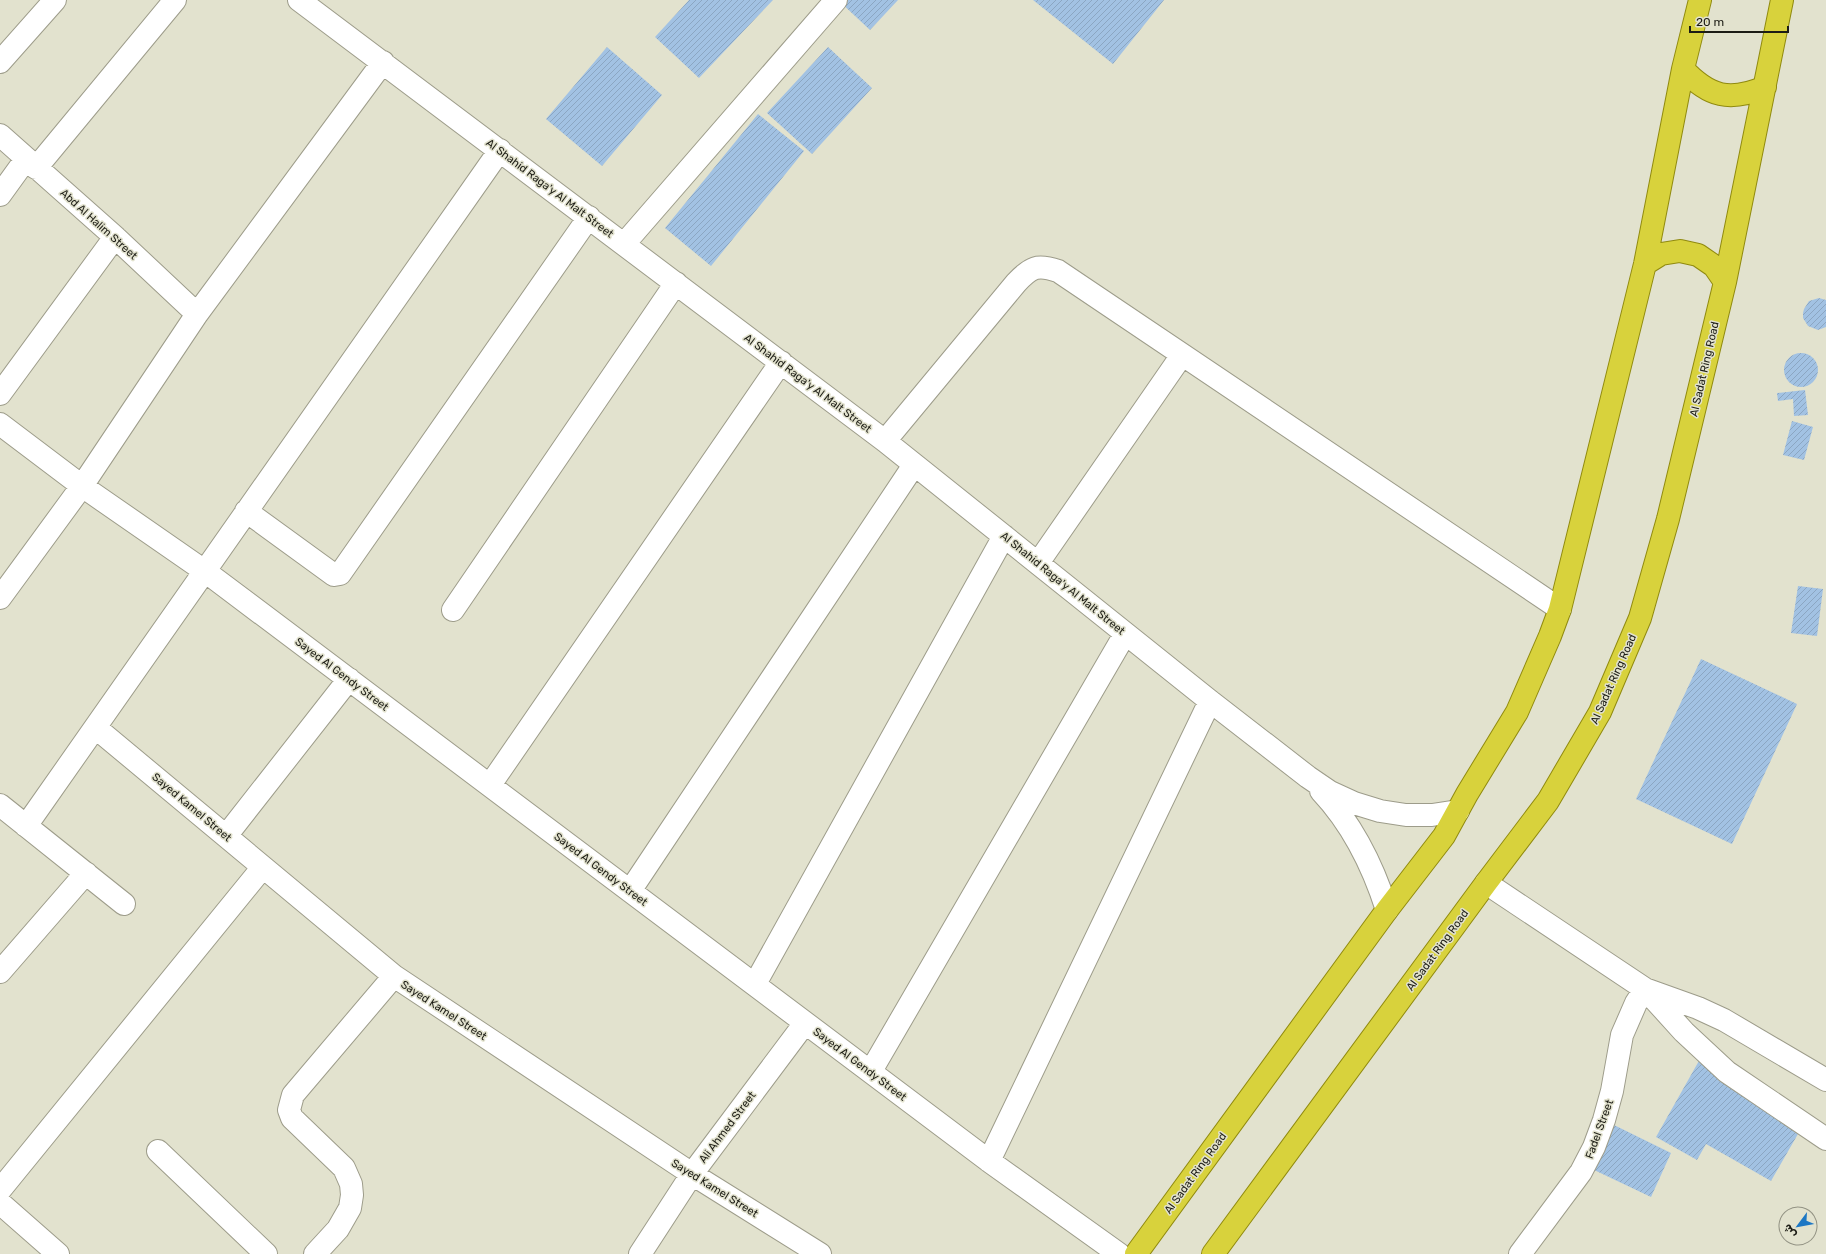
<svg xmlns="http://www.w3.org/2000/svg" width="1826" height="1254" font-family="Rubik,'Noto Naskh Arabic',sans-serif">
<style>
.building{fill:url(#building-hatch)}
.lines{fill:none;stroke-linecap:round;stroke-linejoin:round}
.minor-casing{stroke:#9d9c8a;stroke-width:24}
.trunk-casing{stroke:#908a0f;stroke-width:24}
.minor{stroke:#fff;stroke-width:22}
.trunk{stroke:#d8d23c;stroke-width:22}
.labels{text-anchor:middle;stroke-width:3;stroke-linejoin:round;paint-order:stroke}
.street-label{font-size:11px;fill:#1c1c15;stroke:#e2e2ce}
</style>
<defs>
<pattern id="building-hatch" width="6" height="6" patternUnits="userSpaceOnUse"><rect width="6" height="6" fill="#a2c2e3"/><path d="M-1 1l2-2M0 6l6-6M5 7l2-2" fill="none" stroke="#8ba6c2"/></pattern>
</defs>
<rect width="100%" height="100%" fill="#e2e2ce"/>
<!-- building -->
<path class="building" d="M689 0H773L699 78 655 37Z
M838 0H898L870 30Z
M1033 0H1164L1113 64Z
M607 47 662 95 602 166 546 119Z
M828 47 872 88 812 154 767 113Z
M758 114 804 151 711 266 665 228Z
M1819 298 1826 300V327L1818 330 1808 326 1803 318V313L1804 309 1809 301Z
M1784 370a17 17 0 1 1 34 0a17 17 0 1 1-34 0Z
M1805 390 1808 415 1794 416 1793 399 1778 401 1777 393Z
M1792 421 1813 427 1804 460 1783 455Z
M1798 586 1823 589 1817 636 1791 633Z
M1701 659 1797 704 1732 844 1636 799Z
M1700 1059 1806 1120 1771 1181 1706 1144 1697 1160 1656 1137Z
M1614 1125 1671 1153 1651 1197 1592 1169Z"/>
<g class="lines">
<!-- minor casing -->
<g class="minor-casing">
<path id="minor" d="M299 0 885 441 1210 701 1308 777 1330 792 1354 803 1380 811 1406 815H1432L1458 811
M0 62 55 0
M0 135 115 237 197 314
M36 168 175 0
M0 195 26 159
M624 244 836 0
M0 394 115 237
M0 424 82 486 206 572 989 1161 1119 1254
M885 441 1016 283C1031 267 1037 264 1058 271L1560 609
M246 511 334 575 340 574 589 217
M1038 563 1182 355
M0 598 82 486 197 314 383 62
M453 610 676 283
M96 728 394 976 692 1174 820 1254
M490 785 781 362
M1321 791C1353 825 1373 866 1387 910
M0 805 124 904
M26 826 500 150
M226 836 349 679
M1486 883 1645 989 1698 1008 1724 1020 1826 1080
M630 891 914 465
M0 972 86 873
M755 984 1004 536
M1645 989 1684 1032 1727 1072 1826 1139
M871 1071 1125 634
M158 1151 266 1254
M989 1161 1210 701
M0 1190 263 867
M0 1203 58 1254
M315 1254 338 1229 350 1208 352 1195 351 1184 344 1168 292 1118 289 1110 293 1095 394 976
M640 1254 692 1174 805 1023
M1520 1254 1581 1172 1594 1147 1604 1120 1612 1091 1622 1035 1636 1003 1645 989"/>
</g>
<!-- trunk casing -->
<g class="trunk-casing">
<path id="trunk" d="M1683 69C1709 97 1730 102 1765 87
M1645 264 1661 254 1680 251 1698 255 1714 266 1725 282
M1136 1254 1387 910 1444 836 1467 794 1517 712 1550 636 1560 609 1645 264 1683 69 1700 0
M1213 1254 1486 883 1548 801 1600 712 1640 618 1668 519 1725 282 1782 0"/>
</g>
<!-- minor -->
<use href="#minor" class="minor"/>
<!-- trunk -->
<use href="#trunk" class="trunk"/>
</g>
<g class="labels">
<!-- street labels -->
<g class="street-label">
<text transform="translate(550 188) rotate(37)" y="4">Al Shahid Raga'y Al Malt Street</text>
<text transform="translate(99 224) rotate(42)" y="4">Abd Al Halim Street</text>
<text transform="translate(1704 369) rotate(-77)" y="4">Al Sadat Ring Road</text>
<text transform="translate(808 383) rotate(37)" y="4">Al Shahid Raga'y Al Malt Street</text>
<text transform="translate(1063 583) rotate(39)" y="4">Al Shahid Raga'y Al Malt Street</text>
<text transform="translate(342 674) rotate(37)" y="4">Sayed Al Gendy Street</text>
<text transform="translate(1613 679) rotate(-66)" y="4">Al Sadat Ring Road</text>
<text transform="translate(192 807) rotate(40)" y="4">Sayed Kamel Street</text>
<text transform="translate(601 869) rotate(37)" y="4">Sayed Al Gendy Street</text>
<text transform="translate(1437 950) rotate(-54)" y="4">Al Sadat Ring Road</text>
<text transform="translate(444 1010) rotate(33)" y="4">Sayed Kamel Street</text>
<text transform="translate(860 1064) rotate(37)" y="4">Sayed Al Gendy Street</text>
<text transform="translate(727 1127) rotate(-53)" y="4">Ali Ahmed Street</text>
<text transform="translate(1599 1129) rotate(-70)" y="4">Fadel Street</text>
<text transform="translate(1195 1173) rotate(-54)" y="4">Al Sadat Ring Road</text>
<text transform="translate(715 1188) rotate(32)" y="4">Sayed Kamel Street</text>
</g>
</g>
<!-- north arrow -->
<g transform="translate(1798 1226) rotate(238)"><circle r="19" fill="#e2e2ce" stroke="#939384"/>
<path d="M0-3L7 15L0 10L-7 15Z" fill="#1c77c4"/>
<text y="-6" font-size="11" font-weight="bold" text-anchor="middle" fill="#1c1c15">ش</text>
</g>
<!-- scale -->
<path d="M1690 26v6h98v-6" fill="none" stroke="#1c1c15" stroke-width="2"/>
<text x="1696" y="26" font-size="12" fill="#1c1c15" stroke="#e2e2ce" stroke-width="3" paint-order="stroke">20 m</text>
</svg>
